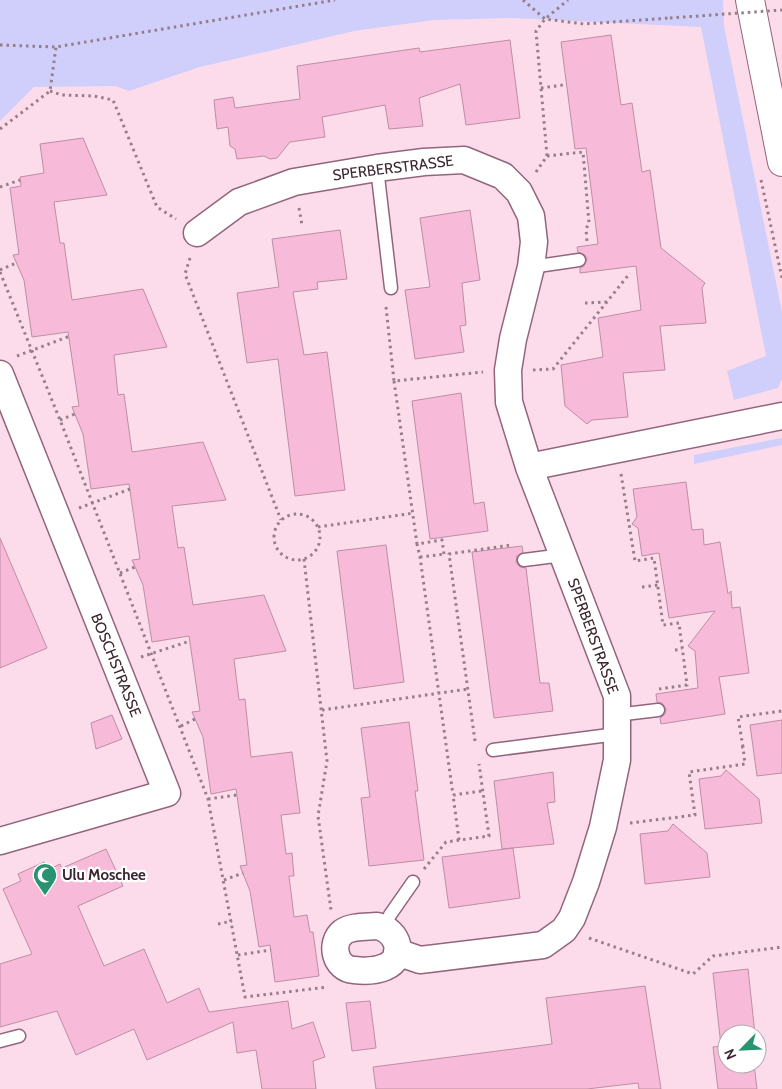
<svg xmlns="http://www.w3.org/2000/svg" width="782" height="1089" font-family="Cabin,sans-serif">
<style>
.green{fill:#d0cefb}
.building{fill:#f7bbd9;stroke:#be8da5}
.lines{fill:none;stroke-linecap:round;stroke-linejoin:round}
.lane-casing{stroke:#93657d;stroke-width:15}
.street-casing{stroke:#93657d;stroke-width:29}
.secondary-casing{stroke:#93657d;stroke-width:30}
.path{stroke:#967d89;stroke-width:3;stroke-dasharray:2.5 4;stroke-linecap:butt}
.lane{stroke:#fff;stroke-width:12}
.street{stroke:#fff;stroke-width:26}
.secondary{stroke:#fff;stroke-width:28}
.path-bridge{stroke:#967d89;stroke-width:3;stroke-dasharray:2.5 4;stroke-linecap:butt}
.labels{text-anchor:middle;stroke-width:4.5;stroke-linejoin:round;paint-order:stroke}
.street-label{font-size:15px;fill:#3b2731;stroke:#fff}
.poi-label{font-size:15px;font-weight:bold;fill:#3b2731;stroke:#fff;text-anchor:start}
</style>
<rect width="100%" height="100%" fill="#fcdceb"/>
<!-- green -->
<path class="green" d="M0 0H723L724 26 782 312V379L778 388 734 400 727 371 766 356 701 27 512 18 434 20 354 31 200 67 129 91 115 86 34 87 0 121Z
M782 438V445L694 464V455Z"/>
<!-- building -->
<path class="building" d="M611 35 621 105 632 103 642 172 650 170 661 248 705 283 702 288 706 323 660 326 665 370 623 373 628 417 592 420 587 424 565 406 561 365 603 357 598 318 641 310 636 266 580 273V268L584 266 587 259 585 255 578 252 577 247 598 244 586 148 575 149 561 42Z
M510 40 520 118 466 125 460 84 419 98 423 126 389 129 385 105 322 117 325 137 290 142 277 158 270 159 264 156 237 159 235 149 230 146 228 127 217 129 214 100 233 97 235 108 300 99 297 66 419 48 420 52Z
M83 138 107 195 54 202 60 243H64L72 300 143 289 167 347 114 355 118 395 124 394 132 452 203 442 226 500 172 506 178 548 184 547 193 605 264 595 286 651 234 659 239 700 245 699 251 757 292 752 300 813 281 815 286 854 292 853 294 876H289L294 917 307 915 310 932H313L319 976 275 982 270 945 259 947 250 891 240 866 247 865 236 789 211 794 203 737 192 712 200 711 189 636 152 642 143 585 132 560 140 559 129 484 91 489 83 434 72 407 79 406 68 332 32 337 24 280 13 255 19 254 10 188 21 186 20 177 44 173 40 144Z
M470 210 480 280 462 283 466 325 460 326 464 352 415 359 405 290 430 287 420 218Z
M340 230 347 279 317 282 318 289 293 292 304 355 327 352 345 490 295 496 278 359 247 363 237 293 279 287 272 239Z
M461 393 474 504 484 502 488 531 430 539 412 401Z
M686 482 692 530 703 529 704 545 720 542 728 594 731 591 732 608 740 607 749 673 719 677 725 714 661 724 660 718 665 714 666 709 662 703 657 702 656 694 698 688 695 651 688 646 715 611 669 618 659 553 642 556 638 528 632 524 637 517 633 489Z
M0 538 47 648 0 668Z
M386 545 404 682 354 689 337 551Z
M522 546 523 552 517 556 516 562 520 567 526 568 540 683H549L553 711 494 718 472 552Z
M112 715 122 739 96 749 91 723Z
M782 720V773L757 776 750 725Z
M409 722 418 791H415L424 860 369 866 361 798 370 797 361 728Z
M726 770 759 799 762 823 705 829 699 779 721 776Z
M553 772 555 802 547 803 554 844 502 849 494 781Z
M673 824 707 853 710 877 645 884 640 834 668 831Z
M513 848 520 898 449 908 442 857Z
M106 849 123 886 78 906 104 966 144 949 167 1003 199 988 209 1012 288 1001 292 1029 313 1022 325 1057 313 1061 316 1089H262L256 1050 237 1053 233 1022 147 1060 134 1029 76 1055 57 1011 0 1027V964L32 954 3 889 21 881 18 874 44 862 48 870 60 864 62 868Z
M748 969 755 1034H727V1064H754L757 1089H718L713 1047 721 1046 713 973Z
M645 986 661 1089H639L638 1083 587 1089H376L373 1067 552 1044 546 998Z
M370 1001 376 1048 352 1051 346 1003Z"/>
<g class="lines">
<!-- lane casing -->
<g class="lane-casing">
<path id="lane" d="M377 168 391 288
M531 267 579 260
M524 560 563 555
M616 715 658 710
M493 750 617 734
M384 927 390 915 413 882
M0 1041 19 1036"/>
</g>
<!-- street casing -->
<g class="street-casing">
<path id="street" d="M197 233 239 202 294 182 377 168 424 162 464 160 503 176 519 192 531 216 534 242 531 267 513 339 508 370 509 402 529 467 617 696V760L603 827 586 882 572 918 564 930 543 945 420 960 397 952
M0 374 167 793 0 841
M529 467 782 416
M377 926C398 930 407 958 385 967 376 971 363 971 354 970 335 969 329 943 343 932 351 926 367 927 377 926Z"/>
</g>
<!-- secondary casing -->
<g class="secondary-casing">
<path id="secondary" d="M750 0 782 162"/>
</g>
<!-- path -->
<path class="path" d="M523 0 545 19 584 24 670 18
M0 45 56 47 335 0
M541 88 563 85
M50 91 62 95 94 96 113 100 157 207 176 219
M0 129 50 91 56 47
M547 156 583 152 589 223 586 229 587 242
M536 172 547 156 536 31 545 19 568 0
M761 180 782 278
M0 187 20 180
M299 208 302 225
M190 258 185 274 281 520
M0 270 16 263
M0 272 60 420 208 799 245 997 328 987
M585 303 607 302
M386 307 394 381 483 372
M17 356 70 336
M533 370 553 369 630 273
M394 381 417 544
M60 420 75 414
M621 474 635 561 654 558 663 625 679 623 687 685 659 689
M79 508 130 489
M274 537a23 23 0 1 1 46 0a23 23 0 1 1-46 0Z
M318 527 414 513
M444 554 442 540 417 544 420 557 453 795
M420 557 445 554
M304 559 327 761 318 816 331 910
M120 573 135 567
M642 587 658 585
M675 650 682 649
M141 657 190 641
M322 710 468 689
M181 726 195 719
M475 741 449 554 511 545
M743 747 738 717 782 711
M208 799 237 795
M630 823 695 815 689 772 745 764 743 747 738 748
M459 840 453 795 482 791
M424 869 446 842 489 836 479 764
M224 880 243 873
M218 924 232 921
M589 938 693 974 713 956 782 947
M238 955 271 950"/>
<!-- lane -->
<use href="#lane" class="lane"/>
<!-- street -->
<use href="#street" class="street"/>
<!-- secondary -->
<use href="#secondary" class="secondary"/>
<!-- path-bridge -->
<path class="path-bridge" d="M670 18 782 10"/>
</g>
<!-- icons -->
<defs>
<g id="mosque-pin" transform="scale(1.25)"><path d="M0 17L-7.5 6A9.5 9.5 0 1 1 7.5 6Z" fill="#289271" stroke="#fff"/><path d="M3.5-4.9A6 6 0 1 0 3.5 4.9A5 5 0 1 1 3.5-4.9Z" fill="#fff"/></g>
</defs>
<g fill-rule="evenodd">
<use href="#mosque-pin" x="45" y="875"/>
</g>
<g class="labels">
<!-- street labels -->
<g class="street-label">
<text transform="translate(393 168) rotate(-7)" y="5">SPERBERSTRASSE</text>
<text transform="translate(593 636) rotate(70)" y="5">SPERBERSTRASSE</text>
<text transform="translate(116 665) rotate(68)" y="5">BOSCHSTRASSE</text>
</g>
<!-- poi labels -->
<g class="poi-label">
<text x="62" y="880">Ulu Moschee</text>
</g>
</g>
<!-- north arrow -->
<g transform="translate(742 1049) rotate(246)"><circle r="24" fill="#ffffff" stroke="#b1a9ad"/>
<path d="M0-4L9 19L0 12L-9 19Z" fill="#289271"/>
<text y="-8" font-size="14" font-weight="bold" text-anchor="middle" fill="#3b2731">N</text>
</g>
</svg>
